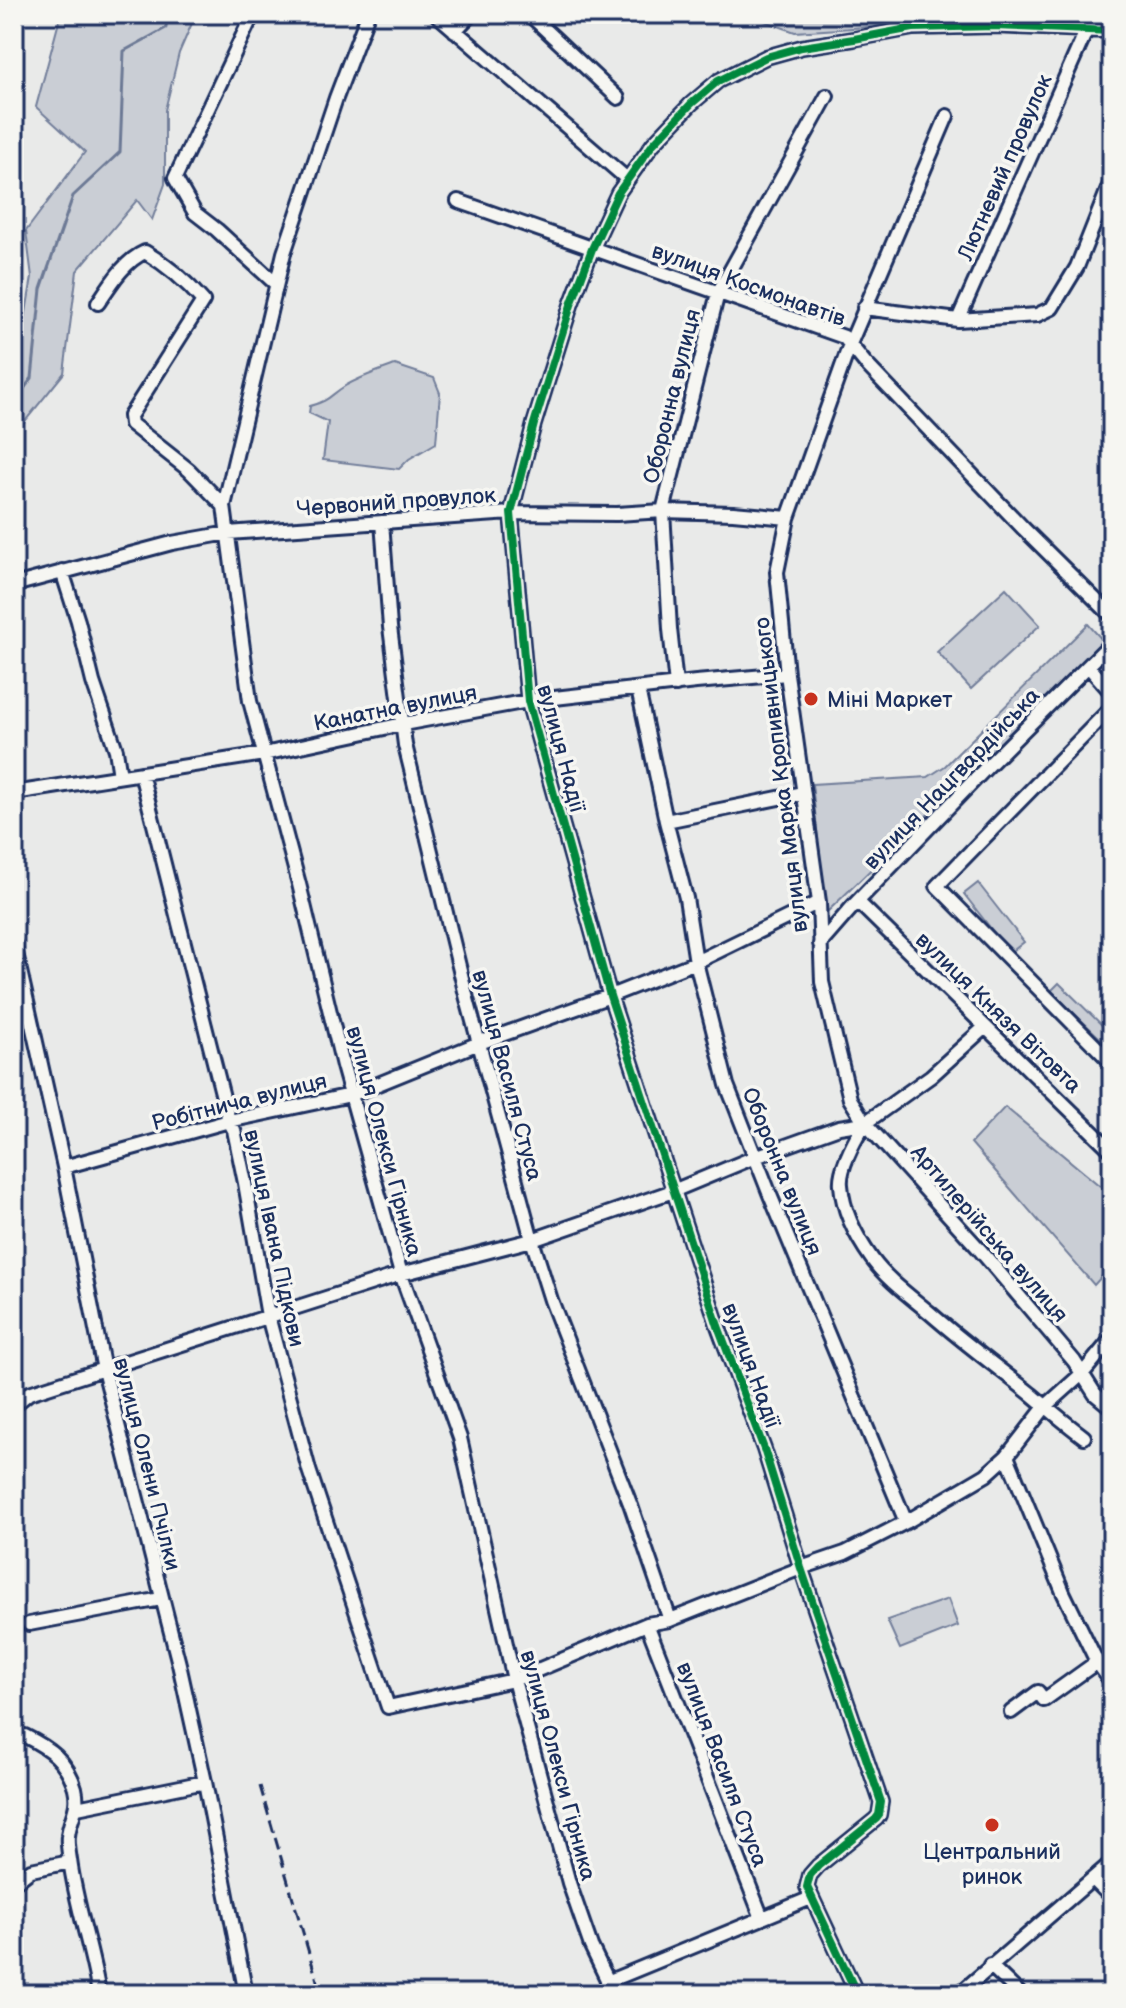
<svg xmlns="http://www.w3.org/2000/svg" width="1126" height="2008" font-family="'Balsamiq Sans',sans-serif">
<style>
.green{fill:#caced5;stroke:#727e9a;stroke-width:2}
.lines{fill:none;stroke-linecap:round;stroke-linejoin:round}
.stream{stroke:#6c7995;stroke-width:3}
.minor-casing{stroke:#1b2f5e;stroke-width:18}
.minor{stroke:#f6f6f2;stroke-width:12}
.rail{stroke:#1b2f5e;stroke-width:3;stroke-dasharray:12 6;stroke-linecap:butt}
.cycleway-casing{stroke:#f6f6f2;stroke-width:13}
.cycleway{stroke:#00873e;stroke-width:8}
.poi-dot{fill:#c8321e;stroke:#f6f6f2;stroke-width:3}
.labels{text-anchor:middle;stroke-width:7;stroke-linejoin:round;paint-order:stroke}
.street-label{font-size:22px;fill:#1b2f5e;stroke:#f6f6f2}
.poi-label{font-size:22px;fill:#1b2f5e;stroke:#f6f6f2;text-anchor:start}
</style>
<rect width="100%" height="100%" fill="#e9eae9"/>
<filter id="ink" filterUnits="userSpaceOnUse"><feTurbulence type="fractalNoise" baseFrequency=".0125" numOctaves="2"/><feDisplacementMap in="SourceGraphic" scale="16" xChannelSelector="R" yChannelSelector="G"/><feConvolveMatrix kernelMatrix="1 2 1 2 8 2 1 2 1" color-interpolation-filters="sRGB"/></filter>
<g filter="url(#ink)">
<!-- green -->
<path class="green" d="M61 14H196L179 53 165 110V184L152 220 137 200 77 271 64 373 14 435V370L17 366 32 277 26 231 85 152 36 107Z
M745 14H1062L1060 26 997 18 795 32Z
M395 365 434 378 440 393 436 443 409 459 399 469 323 460 328 422 309 413 310 406C330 401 330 395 345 386 360 377 378 371 395 365Z
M1006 588 1040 625 971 689 937 652Z
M1088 624 1105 643 826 913 812 784 928 777 945 766Z
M978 883 1024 942 1010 953 964 894Z
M1059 983 1110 1033 1103 1041 1051 991Z
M1005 1107 1112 1196V1265L1094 1285 971 1143Z
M948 1599 958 1626 900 1649 887 1620Z"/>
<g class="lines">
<!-- stream -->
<path class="stream" d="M14 402 32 378 41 289 73 196 120 152 124 51 166 28 167 14"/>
<!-- minor casing -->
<g class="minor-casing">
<path id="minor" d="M253 14 175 178 195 213 217 230 276 284
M368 14 336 98 284 253 224 506 250 701 299 884 343 1066 401 1274 460 1438 514 1680 569 1883 591 1946 614 1994
M436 14 627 179
M529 14 618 98
M455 31 471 14
M947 116 850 344 788 518 777 572 787 674 819 902 822 982 850 1099 865 1123C856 1138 839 1168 841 1185 843 1211 857 1238 872 1259 887 1280 911 1297 930 1313 963 1342 997 1367 1031 1394 1049 1409 1065 1423 1084 1437
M458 201 844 337 866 364 1024 529 1112 616
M98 303C110 285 124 261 145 252 167 265 186 281 203 301L130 416 131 424 189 470 224 506
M864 308 958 320 1037 315 1052 308 1077 267 1112 179
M958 320 1086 31
M382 522 390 627 405 745 467 999 532 1240 551 1300 631 1506 670 1620
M62 571 78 621 93 682 116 750 120 776
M14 585 172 543 228 533 511 513 617 514 663 511 733 513 788 518
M1088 666 1112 693
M676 685 670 629 663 511 718 293 827 96
M638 689 666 821 686 898 696 962 727 1085 770 1195 906 1522
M1112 707 937 886 1112 1063
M141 773 229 1121 234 1130 245 1183 268 1316 309 1470 388 1707 514 1680 647 1624 670 1620 801 1568 845 1553 906 1522 986 1475 1007 1456 1045 1407 1083 1373 1112 1338
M14 793 264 754 403 724 528 701 696 682 787 674
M666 821 803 793
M858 902 1112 1151
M14 944 64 1167 104 1370 179 1664 205 1782 246 1994
M820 944 854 905 987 767 1112 642
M865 1123 980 1250 1074 1361 1095 1394 1112 1408
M64 1167 229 1121 351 1095 479 1043 610 996 696 962 819 902
M14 1405 29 1393 401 1274 532 1240 673 1191 755 1157 839 1127 865 1123 931 1076 985 1027
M1007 1456 1063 1592 1097 1662 1112 1683
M29 1624 161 1599
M647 1624 762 1918
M1011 1712 1038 1692 1044 1700 1097 1662
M25 1736C49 1748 67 1760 75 1788 80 1809 70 1817 68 1836 67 1843 69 1853 70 1860 76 1906 92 1949 99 1994
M77 1808 205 1782
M1093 1879 1112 1898
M14 1883 31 1870 70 1862
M990 1965 1020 1994
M607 1982 811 1898
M857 1994 807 1887 810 1875 818 1866 876 1819 879 1815 881 1802 801 1568 764 1449 718 1326 610 996 528 701 511 513 534 424 571 305 592 249 618 193 653 144 691 104 718 81 766 57 802 47 854 39 913 28 995 26 1112 31
M959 1994 1112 1862"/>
</g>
<!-- minor -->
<use href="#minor" class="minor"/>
<!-- rail -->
<path class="rail" d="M260 1786 321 1994"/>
<!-- cycleway casing -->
<g class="cycleway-casing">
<path id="cycleway" d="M857 1994 807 1887 810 1875 818 1866 876 1819 879 1815 881 1802 801 1568 764 1449 718 1326 610 996 528 701 511 513 534 424 571 305 592 249 618 193 653 144 691 104 718 81 766 57 802 47 854 39 913 28 995 26 1112 31"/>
</g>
<!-- cycleway -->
<use href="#cycleway" class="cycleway"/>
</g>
</g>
<!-- markers -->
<g class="poi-dot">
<circle cx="811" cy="699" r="8"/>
<circle cx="992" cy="1825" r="8"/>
</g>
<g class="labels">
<!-- street labels -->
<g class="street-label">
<text transform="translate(1004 167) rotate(-66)" y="8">Лютневий провулок</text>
<text transform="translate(749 284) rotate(20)" y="8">вулиця Космонавтів</text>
<text transform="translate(671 396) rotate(-76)" y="8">Оборонна вулиця</text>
<text transform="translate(396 501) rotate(-4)" y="8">Червоний провулок</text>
<text transform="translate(395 707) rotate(-11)" y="8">Канатна вулиця</text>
<text transform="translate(562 748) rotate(75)" y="8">вулиця Надії</text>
<text transform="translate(780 775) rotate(-97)" y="8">вулиця Марка Кропивницького</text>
<text transform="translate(951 778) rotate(-46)" y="8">вулиця Нацгвардійська</text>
<text transform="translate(999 1012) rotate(44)" y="8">вулиця Князя Вітовта</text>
<text transform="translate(508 1075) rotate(75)" y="8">вулиця Василя Стуса</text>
<text transform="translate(239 1101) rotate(-14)" y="8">Робітнича вулиця</text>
<text transform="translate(385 1141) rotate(75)" y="8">вулиця Олекси Гірника</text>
<text transform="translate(783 1171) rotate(68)" y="8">Оборонна вулиця</text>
<text transform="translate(990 1233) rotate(49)" y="8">Артилерійська вулиця</text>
<text transform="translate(275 1238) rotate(78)" y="8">вулиця Івана Підкови</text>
<text transform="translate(752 1365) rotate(70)" y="8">вулиця Надії</text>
<text transform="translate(148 1464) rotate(76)" y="8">вулиця Олени Пчілки</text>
<text transform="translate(723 1764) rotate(69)" y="8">вулиця Василя Стуса</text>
<text transform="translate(559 1765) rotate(75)" y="8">вулиця Олекси Гірника</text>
</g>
<!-- poi labels -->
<g class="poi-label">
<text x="827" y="707">Міні Маркет</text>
<text x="992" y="1859" text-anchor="middle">Центральний<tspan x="992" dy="25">ринок</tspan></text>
</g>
</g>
<!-- margin -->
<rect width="1126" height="2008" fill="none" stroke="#f6f6f2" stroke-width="48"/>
<rect x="24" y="24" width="1078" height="1960" fill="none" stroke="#1b2f5e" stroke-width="3" filter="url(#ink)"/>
</svg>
